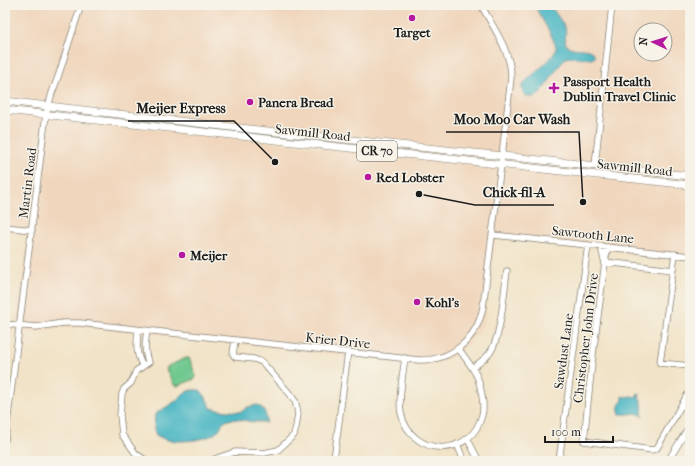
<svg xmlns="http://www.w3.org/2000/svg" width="695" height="466" font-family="'IM FELL French Canon',serif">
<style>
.built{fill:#f0d6bc;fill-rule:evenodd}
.green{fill:#6fc88f;stroke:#467256}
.water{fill:#47b5c3;stroke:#326870}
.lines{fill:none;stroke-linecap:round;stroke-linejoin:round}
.minor-casing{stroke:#868072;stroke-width:7}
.major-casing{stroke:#868072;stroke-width:8}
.minor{stroke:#fff;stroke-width:5.5}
.major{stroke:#fff;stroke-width:7}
.poi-dot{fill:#b5179e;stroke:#f7f3e8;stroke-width:1.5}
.labels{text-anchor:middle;stroke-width:3;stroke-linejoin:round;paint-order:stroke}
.shield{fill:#f7f3e8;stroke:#5e5c59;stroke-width:1}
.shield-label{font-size:12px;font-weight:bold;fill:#1c1c1c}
.poi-label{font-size:13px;font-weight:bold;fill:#1c1c1c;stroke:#f7f3e8;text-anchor:start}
.street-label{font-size:13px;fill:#1c1c1c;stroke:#f7f3e8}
.leader{fill:none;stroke:#1c1c1c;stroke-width:1.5}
.callout-dot{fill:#1c1c1c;stroke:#f7f3e8;stroke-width:1.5}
.callout-label{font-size:14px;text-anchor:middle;font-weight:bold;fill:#1c1c1c;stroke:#f7f3e8;stroke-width:3;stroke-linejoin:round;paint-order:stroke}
</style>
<rect width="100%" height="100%" fill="#f7f3e8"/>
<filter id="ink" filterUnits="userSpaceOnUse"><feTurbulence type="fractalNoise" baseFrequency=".025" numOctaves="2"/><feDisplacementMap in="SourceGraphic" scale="8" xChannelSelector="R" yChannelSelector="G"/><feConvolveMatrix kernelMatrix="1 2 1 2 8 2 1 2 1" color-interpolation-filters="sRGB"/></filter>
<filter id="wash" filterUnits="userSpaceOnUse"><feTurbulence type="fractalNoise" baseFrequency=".012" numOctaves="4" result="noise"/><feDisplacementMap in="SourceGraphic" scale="16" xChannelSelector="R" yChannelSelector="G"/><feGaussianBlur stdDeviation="0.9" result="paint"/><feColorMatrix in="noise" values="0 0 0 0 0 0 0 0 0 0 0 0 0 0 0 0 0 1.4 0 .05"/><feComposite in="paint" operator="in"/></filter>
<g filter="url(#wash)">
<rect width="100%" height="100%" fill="#f1e3c7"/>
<!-- built -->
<path class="built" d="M5 5H612L595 166 5 101Z
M614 5H690V174L597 164ZM641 30H665V54H641Z
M5 113 690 188V260L499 238 495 240 486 309 484 322 479 331 470 342 455 355 444 360 430 363 419 364 77 326 41 331 28 332 16 318 18 309 27 238V236L23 233 5 230Z"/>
<!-- green -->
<path class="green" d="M186 358H189L196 376 195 379 177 386 174 385 166 369 168 366Z"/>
<!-- water -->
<path class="water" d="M534 5H550L565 27C567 33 564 39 566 45 575 52 591 45 595 56L594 58 591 59 570 57 566 58C556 67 546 90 536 96 532 98 527 97 524 94 522 91 522 88 522 85 529 77 555 58 556 49 557 43 538 12 534 5Z
M193 390H200L205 396 211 408C221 411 231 411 241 412L248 407 257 405C266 410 266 413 266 423 262 421 258 422 254 422 246 421 233 417 226 421 221 423 220 431 214 434 203 441 180 442 168 440 164 439 160 437 156 435L154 429 155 414 176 401 188 391Z
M638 393 640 394 639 398C644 403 642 409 642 416L637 413 628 414H620C617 408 619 405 623 400L622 396 625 397 631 396 637 397Z"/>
</g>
<g filter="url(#ink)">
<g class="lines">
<!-- minor casing -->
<g class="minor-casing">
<path id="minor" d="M595 166 612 5
M5 227 32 230
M493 235 690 256
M602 246C601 252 603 257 605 262
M608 247 605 262 592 362 584 441 652 450 657 448 690 390
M675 254 660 363 690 366
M605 262 673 270
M5 324 36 327 63 323H80L419 360C452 361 477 339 483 307L501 164 511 78C512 53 493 27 481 5
M138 330C137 343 135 354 143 366
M147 331C145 343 144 350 148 362
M405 358C403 372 398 400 401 413 411 458 471 459 482 415 485 406 481 388 478 379 475 370 464 356 458 348
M472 368C478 364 484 360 489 354 501 340 504 291 507 271
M682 405 690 410
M467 438 479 461
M5 440 46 114 52 93 58 77 81 5
M457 444 464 461
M147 461 136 454 126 440 122 435 120 415 122 394 124 389 131 383 136 371 149 362
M209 461 226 455 235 452 264 453 278 450 294 435 296 427 298 414 297 408 295 401 290 394 262 362 254 359 235 357 233 354 235 340
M333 461 335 452 348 352
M559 461 588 245
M668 461 690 425"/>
</g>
<!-- major casing -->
<g class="major-casing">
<path id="major" d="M5 101 231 127 690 176
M5 110 294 142 690 185"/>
</g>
<!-- minor -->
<use href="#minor" class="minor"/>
<!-- major -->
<use href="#major" class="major"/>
</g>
</g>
<!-- markers -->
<g class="poi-dot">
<circle cx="412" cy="18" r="4"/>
<path d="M552 82h4v4h4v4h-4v4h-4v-4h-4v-4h4z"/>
<circle cx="250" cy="102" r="4"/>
<circle cx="368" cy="177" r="4"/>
<circle cx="182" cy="255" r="4"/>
<circle cx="417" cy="302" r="4"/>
</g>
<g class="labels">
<!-- shield labels -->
<rect class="shield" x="357" y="141" width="40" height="20" rx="3"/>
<g class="shield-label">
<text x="377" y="155">CR 70</text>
</g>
<!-- poi labels -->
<g class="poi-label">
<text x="412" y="37" text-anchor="middle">Target</text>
<text x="563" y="86">Passport Health<tspan x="563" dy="15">Dublin Travel Clinic</tspan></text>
<text x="258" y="107">Panera Bread</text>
<text x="376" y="182">Red Lobster</text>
<text x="190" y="260">Meijer</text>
<text x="425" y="307">Kohl's</text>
</g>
<!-- street labels -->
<g class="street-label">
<text transform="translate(313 132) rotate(6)" y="5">Sawmill Road</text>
<text transform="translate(635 167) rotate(6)" y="5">Sawmill Road</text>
<text transform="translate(27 183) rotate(-83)" y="5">Martin Road</text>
<text transform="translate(593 234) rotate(6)" y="5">Sawtooth Lane</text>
<text transform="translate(585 338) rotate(-83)" y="5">Christopher John Drive</text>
<text transform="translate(338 340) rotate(6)" y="5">Krier Drive</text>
<text transform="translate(563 351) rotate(-82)" y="5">Sawdust Lane</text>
</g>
</g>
<!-- callouts -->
<path class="leader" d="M275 162L234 121H128M583 202L579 132H446M419 194L475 205H554"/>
<g class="callout-dot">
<circle cx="275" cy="162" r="4"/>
<circle cx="583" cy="202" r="4"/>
<circle cx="419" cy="194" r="4"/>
</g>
<g class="callout-label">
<text x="181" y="113">Meijer Express</text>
<text x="512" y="124">Moo Moo Car Wash</text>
<text x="514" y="197">Chick-fil-A</text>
</g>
<!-- margin -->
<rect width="695" height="466" fill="none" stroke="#f7f3e8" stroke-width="20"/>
<!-- north arrow -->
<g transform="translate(653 42) rotate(274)"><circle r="19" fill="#f7f3e8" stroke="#9f9d96"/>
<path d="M0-3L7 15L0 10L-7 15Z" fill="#b5179e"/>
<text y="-6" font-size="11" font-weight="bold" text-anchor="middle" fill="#1c1c1c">N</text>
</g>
<!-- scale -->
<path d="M545 436v6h68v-6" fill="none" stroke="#1c1c1c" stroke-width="2"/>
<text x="551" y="436" font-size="12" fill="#1c1c1c" stroke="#f7f3e8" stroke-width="3" paint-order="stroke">100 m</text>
</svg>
